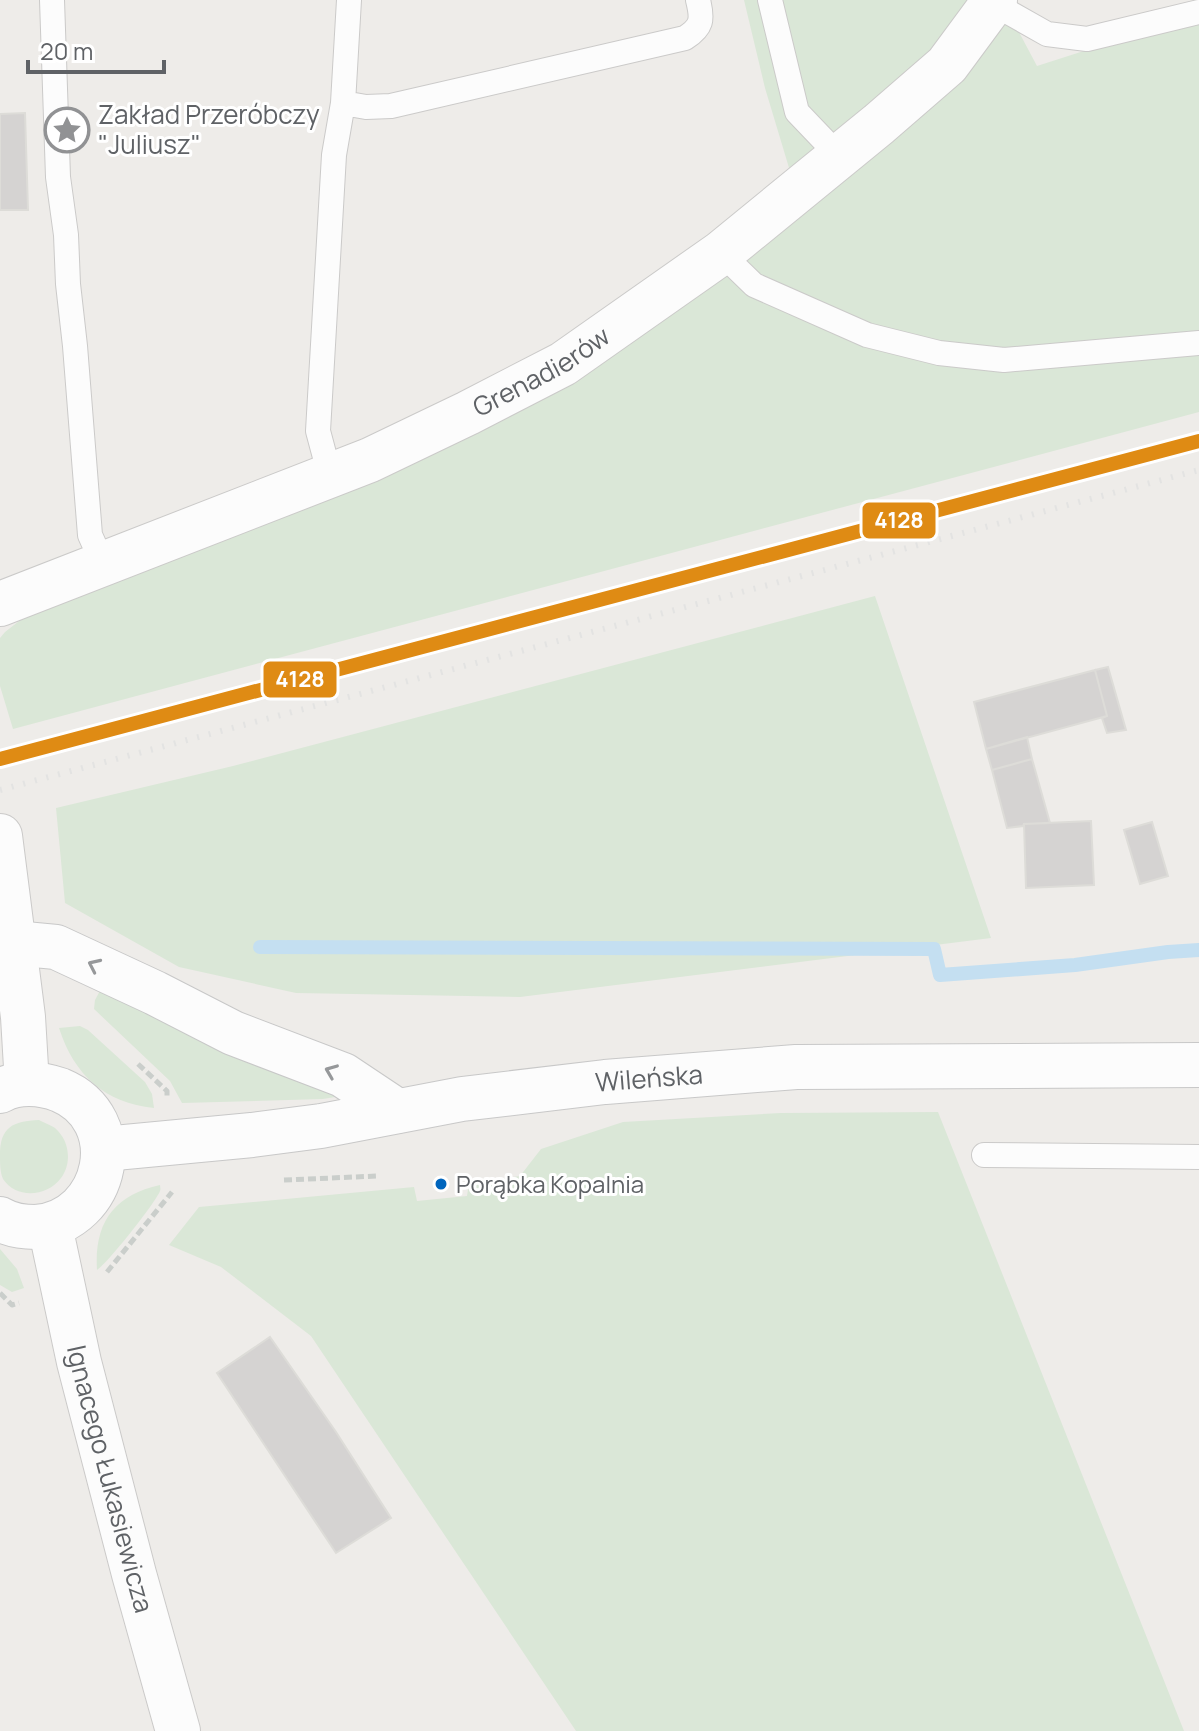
<svg xmlns="http://www.w3.org/2000/svg" width="1199" height="1731" font-family="Manrope,sans-serif">
<style>
.green{fill:#dae7d7}
.lines{fill:none;stroke-linecap:round;stroke-linejoin:round}
.stream{stroke:#c4dff1;stroke-width:14}
.building{fill:#d5d3d2;stroke:#dddcd8;stroke-width:2}
.lane-casing{stroke:#cbcac9;stroke-width:26}
.street-casing{stroke:#cbcac9;stroke-width:46}
.secondary-casing{stroke:#c8c8c8;stroke-width:46}
.path{stroke:#cacecb;stroke-width:5;stroke-dasharray:8 4;stroke-linecap:butt}
.lane{stroke:#fcfcfc;stroke-width:24}
.street{stroke:#fcfcfc;stroke-width:44}
.secondary{stroke:#fcfcfc;stroke-width:44}
.rail{stroke:#e3e3e2;stroke-width:6;stroke-dasharray:2 10;stroke-linecap:butt}
.rail-1-casing{stroke:#fff;stroke-width:20}
.rail-1{stroke:#df8b14;stroke-width:14}
.oneway{stroke:#96989a}
.bus-dot{fill:#0065bd;stroke:#fff;stroke-width:3}
.labels{text-anchor:middle;stroke-width:6;stroke-linejoin:round;paint-order:stroke}
.bus-label{font-size:24px;fill:#5f6266;stroke:#fff;text-anchor:start}
.poi-label{font-size:26px;fill:#5f6266;stroke:#fff;text-anchor:start}
.street-label{font-size:26px;fill:#5f6266;stroke:#fff}
.line-badge{stroke:#fff;stroke-width:3}
.badge-label{font-size:22px;text-anchor:middle;font-weight:bold;fill:#fff}
</style>
<rect width="100%" height="100%" fill="#eeece9"/>
<!-- green -->
<path class="green" d="M744 0H1002L1037 66 1199 14V412L13 729 0 686V638L5 632 23 618 320 501 802 211 765 88Z
M875 596 991 938 520 997 296 993 179 967 65 903 56 808 233 766Z
M102 987 338 1094 335 1097 323 1099 182 1103 170 1081 94 1009 95 1000Z
M80 1026 88 1030 145 1082 152 1094 154 1108C105 1103 74 1075 59 1028Z
M938 1112 1184 1731H576L311 1336 221 1267 169 1245 199 1207 414 1187 417 1201 467 1196 469 1183 520 1176 541 1149 623 1122 781 1113Z
M39 1120C44 1123 51 1125 55 1128 70 1141 72 1163 61 1178 47 1197 16 1199 3 1179 0 1172 0 1163 0 1155 0 1127 13 1121 39 1120Z
M160 1185C160 1187 161 1189 160 1191 156 1202 107 1264 97 1270 94 1223 114 1195 160 1185Z
M0 1249 17 1269 24 1288 12 1292 0 1285Z"/>
<g class="lines">
<!-- stream -->
<path class="stream" d="M260 947 934 949 940 975 1075 965 1168 952 1199 950"/>
</g>
<!-- building -->
<path class="building" d="M25 113 28 210H0V114Z
M1108 667 1126 730 1107 733 1102 718 1107 716 1095 670Z
M1095 670 1107 716 986 749 974 702Z
M1027 737 1032 759 992 770 986 749Z
M1032 759 1050 823 1024 824 1023 826 1007 828 992 770Z
M1091 821 1094 885 1026 888 1024 824Z
M1152 822 1168 876 1140 884 1124 830Z
M270 1337 336 1432 391 1518 336 1553 217 1373Z"/>
<g class="lines">
<!-- lane casing -->
<g class="lane-casing">
<path id="lane" d="M52 0 58 177 66 235 68 284 75 346 90 535 103 564
M770 0 797 112 839 156
M994 4 1047 34 1087 39 1199 12
M343 103 366 107 391 106 685 38C702 27 703 20 698 0
M721 253 754 285 867 335 939 353 1004 360 1199 343
M330 476 318 431 334 155 343 103 349 0
M984 1155 1199 1157"/>
</g>
<!-- street casing -->
<g class="street-casing">
<g id="street">
<path id="s1" d="M0 604 370 460 468 413 563 364 721 253 879 124 947 65 995 0"/>
<path d="M0 836 23 1017 27 1084"/>
<path id="s2" d="M50 1226 79 1362 134 1574 178 1731"/>
</g>
</g>
<!-- secondary casing -->
<g class="secondary-casing">
<g id="secondary">
<path d="M14 943 56 947 155 993 233 1033 343 1075 397 1111"/>
<path d="M0 1091C18 1081 41 1083 60 1090 130 1119 109 1221 36 1227 24 1227 10 1225 0 1219"/>
<path id="s3" d="M104 1149 252 1135 321 1126 462 1099 605 1082 796 1067 1199 1065"/>
</g>
</g>
<!-- path -->
<path class="path" d="M138 1064 167 1091V1098
M284 1180 378 1176
M107 1272 172 1192
M0 1293 12 1305 19 1303"/>
<!-- lane -->
<use href="#lane" class="lane"/>
<!-- street -->
<use href="#street" class="street"/>
<!-- secondary -->
<use href="#secondary" class="secondary"/>
<!-- rail -->
<path class="rail" d="M0 790 1199 470"/>
<!-- rail-1 casing -->
<g class="rail-1-casing">
<path id="rail-1" d="M0 759 1199 441"/>
</g>
<!-- rail-1 -->
<use href="#rail-1" class="rail-1"/>
</g>
<!-- one-way arrows -->
<defs><path id="oneway-chevron" d="M-2-3.5L2.5 0L-2 3.5" fill="none" stroke-width="1.6" stroke-linecap="round" stroke-linejoin="round" transform="scale(2)"/></defs>
<g class="oneway">
<use href="#oneway-chevron" transform="translate(94 965) rotate(-155)"/>
<use href="#oneway-chevron" transform="translate(331 1071) rotate(-158)"/>
</g>
<!-- icons -->
<defs>
<g id="sight-ring" transform="scale(2.3)"><circle r="9.5" fill="#fff" stroke="#919294" stroke-width="1.5"/><path d="M0-6L1.8-2.2L6-1.7L2.9 1.2L3.7 5.4L0 3.3L-3.7 5.4L-2.9 1.2L-6-1.7L-1.8-2.2Z" fill="#919294"/></g>
</defs>
<g fill-rule="evenodd">
<use href="#sight-ring" x="67" y="130"/>
</g>
<!-- markers -->
<circle class="bus-dot" cx="441" cy="1184" r="7"/>
<g class="labels">
<!-- bus labels -->
<g class="bus-label">
<text x="456" y="1193">Porąbka Kopalnia</text>
</g>
<!-- poi labels -->
<g class="poi-label">
<text x="98" y="124">Zakład Przeróbczy<tspan x="98" dy="30">"Juliusz"</tspan></text>
</g>
<!-- street labels -->
<g class="street-label">
<text dy="9" stroke="none"><textPath href="#s1" startOffset="590">Grenadierów</textPath></text>
<text dy="9" stroke="none"><textPath href="#s3" startOffset="550">Wileńska</textPath></text>
<text dy="9" stroke="none"><textPath href="#s2" startOffset="260">Ignacego Łukasiewicza</textPath></text>
</g>
</g>
<g class="line-badge">
<rect x="861" y="501" width="76" height="39" rx="8" fill="#df8b14"/>
<rect x="262" y="660" width="76" height="39" rx="8" fill="#df8b14"/>
</g>
<g class="badge-label">
<text x="899" y="528">4128</text>
<text x="300" y="687">4128</text>
</g>
<!-- scale -->
<path d="M28 60v12h136v-12" fill="none" stroke="#5f6266" stroke-width="4"/>
<text x="40" y="60" font-size="24" fill="#5f6266" stroke="#ffffff" stroke-width="6" paint-order="stroke">20 m</text>
</svg>
